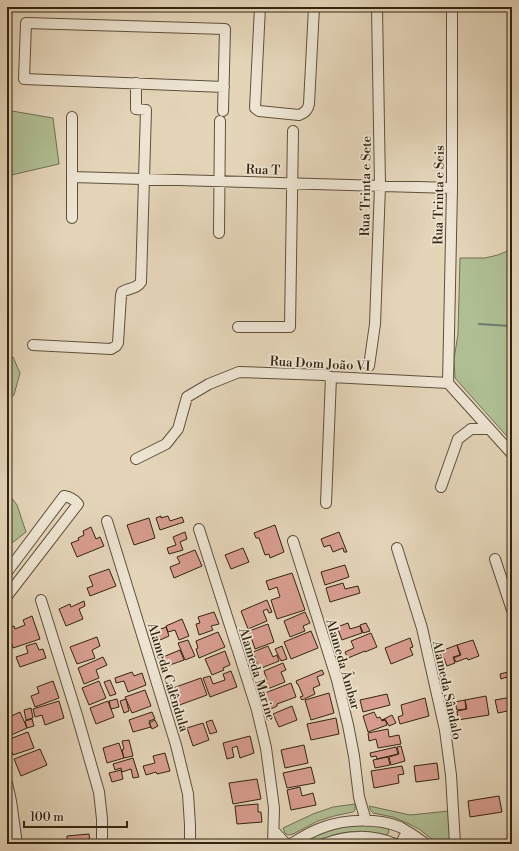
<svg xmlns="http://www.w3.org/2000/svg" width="519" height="851" font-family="'Libre Bodoni',serif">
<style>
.green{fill:#afbe93;stroke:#717152}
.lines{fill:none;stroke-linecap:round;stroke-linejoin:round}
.stream{stroke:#6e7d70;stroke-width:2}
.building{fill:#d89d8f;stroke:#332411}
.minor-casing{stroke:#5f503b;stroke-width:12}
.minor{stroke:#ede4d2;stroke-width:10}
.labels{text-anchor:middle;stroke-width:3.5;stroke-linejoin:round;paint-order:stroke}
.street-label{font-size:13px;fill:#332411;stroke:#ede4d2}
</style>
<rect width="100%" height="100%" fill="#e4d5b9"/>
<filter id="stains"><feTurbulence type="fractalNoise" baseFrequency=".005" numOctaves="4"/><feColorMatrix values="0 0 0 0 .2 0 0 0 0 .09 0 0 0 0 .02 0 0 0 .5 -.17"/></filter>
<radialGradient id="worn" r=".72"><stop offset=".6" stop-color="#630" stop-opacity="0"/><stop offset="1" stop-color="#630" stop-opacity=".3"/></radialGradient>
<!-- green -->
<path class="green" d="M7 108 12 111 53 118 59 164 7 176Z
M512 249V442L455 378 454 359 458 334 460 258H485L498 255Z
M7 357H13L20 373 14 395 7 400Z
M7 492 17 505 26 532 7 547Z
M355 804V810L353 812 334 816 318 821 293 834 288 835 285 833 283 828 313 814 333 807Z
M369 806 410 815 449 811 450 839 447 843 445 844H438L419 829 405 822 393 817 373 813 371 811Z
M354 823 388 827 389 832 388 834 385 835 365 832H349L337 834 320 840 314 844H299L312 836Z"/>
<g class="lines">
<!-- stream -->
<path class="stream" d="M479 324 512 326"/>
</g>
<!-- building -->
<path class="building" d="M161 516V518L168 516 170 521 182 517 184 522 160 530 156 518Z
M149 518 155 538 134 545 127 525Z
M275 525 284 552 270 558 269 554 265 555 259 538H256L254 533Z
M91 527 96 539 100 537 104 546 77 557 71 543 79 540 78 538 84 535 83 531Z
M185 532 187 539 180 542 183 550 169 554 167 548 176 545 173 537Z
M339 532 347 552H344L343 548 333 552 330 545 324 547 321 539Z
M243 548 249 562 231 569 225 555Z
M195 550 202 566 174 578 170 567 180 563 177 557Z
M345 565 349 577 325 585 321 572Z
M109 569 116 586 90 596 87 588 93 586 89 576Z
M292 573 305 610 277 619 271 600 280 597 277 587 269 590 266 581Z
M343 583 345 589 358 586 360 593 330 602 326 588Z
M267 600 272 612 269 613 267 609 263 611 267 621 248 629 241 611Z
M84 601 85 606 79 609 83 619 66 626 59 609 70 604 71 607Z
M214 612 219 624 211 626 213 630 199 635 196 624 200 623 198 617Z
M305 612 310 623 303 626 305 631 290 637 284 621Z
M32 616 40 639 13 648 7 628 14 626 15 629 25 625 23 620Z
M182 619 189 636 179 640 175 630 168 632 166 626Z
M348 623 350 629 360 626 362 633 342 640 337 627Z
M366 623 370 631 363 633 360 625Z
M268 624 274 642 255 649 249 631Z
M166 627 169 636 160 640 156 631Z
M311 631 318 648 291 659 284 642Z
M218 632 225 647 199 658 196 649 198 648 196 641Z
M371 633 377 647 365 652V651L348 658 345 652 354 648 351 641Z
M97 637 100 646 92 650 95 658 77 664 70 647Z
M410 638 413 647 410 648 413 655 391 664 385 648Z
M188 640 195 656 185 660 178 643Z
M473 640 479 656 468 660 467 658 456 662 454 658 461 655 457 645Z
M36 643 39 650 43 649 46 658 20 667 16 657 28 653 26 646Z
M457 645 460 655 453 657 455 663 447 666 441 651Z
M268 646 273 657 277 655 279 661 259 669 253 652Z
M282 646 287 659 281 661 275 649Z
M180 650 184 660 167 666 163 657Z
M225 651 230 665 223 668 224 670 212 675 205 659Z
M103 657 107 665 96 670 99 678 84 684 78 668Z
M283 663 286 670 281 672 285 682 265 690 262 682 267 680 264 671Z
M322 670 324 674 317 677 320 685 313 688 315 694 302 700 300 697 303 696 298 684H297L296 681Z
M231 671 237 687 210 697 203 678 210 676 213 684 225 680 223 674Z
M512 671V695L507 677 501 679 500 674Z
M132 672 134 676 142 673 146 685 128 692 124 681 116 683 115 678Z
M201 678 207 695 174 707 169 692 174 690 173 688Z
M110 680 116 694 110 696 104 682Z
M53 681 59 698 35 707 31 696 39 693 37 687Z
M99 681 106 698 89 705 82 688Z
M291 683 296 697 277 704V706L271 709 265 693Z
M145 690 151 706 132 713 125 697Z
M329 693 334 713 311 720 305 700Z
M387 694 390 705 363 712 360 700Z
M486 696 489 715 458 720 457 711 467 709 465 700Z
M512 697V710L498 713 495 700Z
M425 698 429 716 400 724 398 717 403 715 401 705Z
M117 699 119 707 111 709 109 701Z
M126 699 129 711 124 713 120 701Z
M465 700 466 709 457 710 455 702Z
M59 701 64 718 45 725 42 715 35 717 33 709Z
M108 701 114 717 96 724 90 708Z
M292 706 297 720 279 727 273 714Z
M31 708 33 718 26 720 24 710Z
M20 712 27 728 9 736 7 731V718Z
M152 712 155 719 149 721 151 727 133 732 129 720Z
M374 712 377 718 380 717 382 721 385 720 387 725 368 732 363 716Z
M392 715 396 723 389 726 385 719 382 720Z
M336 718 339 734 311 740 307 724Z
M32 719 34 726 27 728 25 721Z
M155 720 158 726 152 729 149 723Z
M212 720 217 732 210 734 206 722Z
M203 723 209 740 193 746 187 728Z
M388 729 389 737 399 735 401 744 378 748 376 739 369 741 368 733Z
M28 732 34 748 13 755 7 740Z
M250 736 254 753 240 758 237 746 232 748 234 757 227 759 223 743Z
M129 740 133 756 124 758 122 750 124 749 122 741Z
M119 743 124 758 107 763 103 748Z
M304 745 308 763 285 768 281 750Z
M401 746 405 761 391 765 389 757 399 754 397 747Z
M396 747 398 754 377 759 376 756 371 757 370 753Z
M40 749 47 765 21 776 14 759Z
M165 753 170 771 157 774 156 772 146 775 143 766 155 763 153 756Z
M388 757 390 765 375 768 373 760Z
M133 758 139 777 133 778 131 769 122 772 121 768 115 770 113 764Z
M437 763 439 779 416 782 414 766Z
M402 766 404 774 398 775 399 783 374 788 371 771Z
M311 767 315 783 287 788 283 773Z
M121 770 123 779 112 782 109 773Z
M257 779 261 799 233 804 229 783Z
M300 787 302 796 313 793 316 805 291 810 287 790Z
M499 796 502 812 470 817 468 801Z
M258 804V812H261L262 822 237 824 235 806Z
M89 834 90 844H67V836Z
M117 842 146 843V844H117Z"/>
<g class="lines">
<!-- minor casing -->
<g class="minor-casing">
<path id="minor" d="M260 7 255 108 259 111 299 115C305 113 308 110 309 104L314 7
M223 111 225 29 26 23 24 79 224 87
M72 177 452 188
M72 218V117
M219 233 220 121
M238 327H290L293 131
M33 345 111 349 116 346 118 343 121 295 122 292C128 288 137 289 141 282L146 110 136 109V83
M369 366 375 324 380 186 377 7
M448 383 452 188V7
M136 459 166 444 178 429 187 397 209 384 239 372 324 375 331 377 448 383 512 454
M441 487 458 439 471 429H489
M326 503 331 377
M107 521 176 745 188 794 190 825V844
M199 529 257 710 266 748 274 808 273 844
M293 541 337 680 348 725 354 756 359 797 366 821
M397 548 422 628 445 730 451 775 455 844
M495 559 512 610
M7 572 64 496C70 497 74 499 78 504L7 596
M41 600 76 712 99 792 102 819V844
M7 783 11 801 17 844
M274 831 286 844
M291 844C302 837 312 831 324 827 346 819 378 818 400 827 409 832 418 838 426 844
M324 844C346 835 372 834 395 844
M401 844 404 837 408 832"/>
</g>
<!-- minor -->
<use href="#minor" class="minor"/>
</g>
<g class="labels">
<!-- street labels -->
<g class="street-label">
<text transform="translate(263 169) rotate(2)" y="5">Rua T</text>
<text transform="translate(365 186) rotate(-89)" y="5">Rua Trinta e Sete</text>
<text transform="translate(438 195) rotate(-89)" y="5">Rua Trinta e Seis</text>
<text transform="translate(320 363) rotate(3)" y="5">Rua Dom João VI</text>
<text transform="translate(344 664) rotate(74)" y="5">Alameda Âmbar</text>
<text transform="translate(258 674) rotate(73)" y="5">Alameda Marine</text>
<text transform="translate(169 677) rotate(73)" y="5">Alameda Calêndula</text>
<text transform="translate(448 690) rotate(78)" y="5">Alameda Sândalo</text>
</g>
</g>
<!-- margin -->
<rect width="519" height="851" fill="none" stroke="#e4d5b9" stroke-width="24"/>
<rect x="8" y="8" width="503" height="835" fill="none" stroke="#332411" stroke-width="2"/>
<rect x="12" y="12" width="495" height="827" fill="none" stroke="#332411"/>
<!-- scale -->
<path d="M24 821v6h103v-6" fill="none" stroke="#332411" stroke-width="2"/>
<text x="30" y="821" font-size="12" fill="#332411" stroke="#ede4d2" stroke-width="3" paint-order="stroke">100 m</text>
<rect width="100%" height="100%" filter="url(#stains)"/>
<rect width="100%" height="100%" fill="url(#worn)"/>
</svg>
